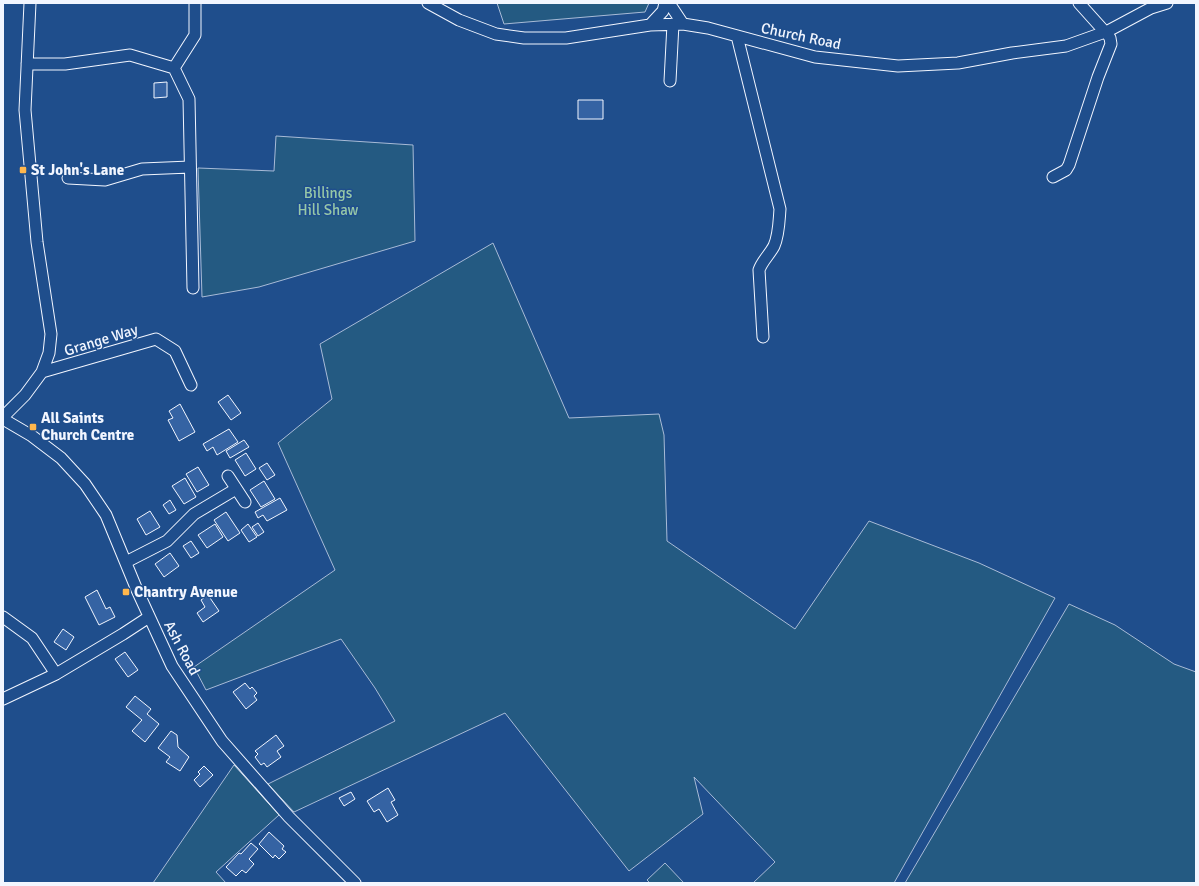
<svg xmlns="http://www.w3.org/2000/svg" width="1199" height="886" font-family="Signika,sans-serif">
<style>
.green{fill:#245a82;stroke:#a8bbd7}
.building{fill:#3563a3;stroke:#f2f6ff}
.lines{fill:none;stroke-linecap:round;stroke-linejoin:round}
.minor-casing{stroke:#f2f6ff;stroke-width:13}
.minor{stroke:#1f4e8c;stroke-width:11}
.poi-dot{fill:#ffb74d;stroke:#1f4e8c;stroke-width:1.5}
.labels{text-anchor:middle;stroke-width:3;stroke-linejoin:round;paint-order:stroke}
.street-label{font-size:15px;fill:#f2f6ff;stroke:#1f4e8c}
.poi-label{font-size:15px;font-weight:bold;fill:#f2f6ff;stroke:#1f4e8c;text-anchor:start}
.park-label{font-size:15px;fill:#97c8a6;stroke:#1f4e8c}
</style>
<rect width="100%" height="100%" fill="#1f4e8c"/>
<!-- green -->
<path class="green" d="M497 3H649L645 12 504 24Z
M276 136 413 145 415 241 259 287 202 297 198 168 274 171Z
M493 243 569 418 659 414 664 435 667 541 795 629 869 521 979 563 1055 598 894 883H753L775 862 694 777 703 814 629 871 505 713 294 812 268 784 395 721 375 688 341 639 206 690 194 667 335 570 278 443 332 399 320 344Z
M1069 604 1115 625 1174 664 1196 672V883H905Z
M234 765 279 815 216 872 226 883H153Z
M665 863 684 883H650L647 880Z"/>
<!-- building -->
<path class="building" d="M167 82V97L154 98V83Z
M578 100H603V119H578Z
M228 395 241 413 231 420 218 402Z
M180 404 195 432 179 441 168 420 173 418 169 411Z
M229 429 238 442 217 455 213 447 207 451 203 444Z
M244 440 249 447 230 458 226 451Z
M246 453 256 469 245 476 235 460Z
M267 463 275 475 267 480 259 468Z
M198 467 209 485 197 492 186 474Z
M185 478 196 497 184 504 172 486Z
M264 481 275 499 261 507 250 490Z
M280 498 287 510 267 521 263 515 258 518 255 512Z
M170 500 176 510 169 514 163 505Z
M150 511 160 527 146 535 137 519Z
M226 512 240 533 228 541 214 520Z
M258 523 264 532 258 536 252 527Z
M215 524 223 537 207 548 198 535Z
M248 524 257 537 249 542 241 530Z
M191 541 199 553 191 558 183 546Z
M170 553 179 566 164 577 155 564Z
M97 590 106 609 110 607 115 617 99 625 85 597Z
M208 595 219 611 203 622 197 613 205 607 201 600Z
M63 629 74 637 66 650 54 642Z
M125 652 138 670 128 677 115 659Z
M245 683 250 689 252 687 257 693 254 696 257 700 246 709 233 692Z
M135 696 151 709 147 714 159 724 145 742 132 731 142 720 126 707Z
M171 731 177 735 178 747 189 757 180 771 166 762 170 757 158 748Z
M276 735 284 746 277 751 281 757 267 767 264 763 261 765 255 757 258 754 255 751Z
M204 766 213 775 200 787 194 780 200 774 198 772Z
M388 788 395 800 391 802 398 815 387 822 379 809 374 812 367 801Z
M351 792 355 799 344 806 339 798Z
M269 832 284 846 282 849 286 852 279 859 275 855 273 858 259 844Z
M251 843 258 849 249 859 254 864 246 873 242 870 236 876 226 867 239 853 241 854Z"/>
<g class="lines">
<!-- minor casing -->
<g class="minor-casing">
<path id="minor" d="M428 3 459 20 496 34 524 38H566L650 25 683 24 708 28 815 57 898 66 958 63 1012 53 1066 46 1108 31 1151 8 1167 3
M669 3 683 24
M1079 3 1105 32
M650 25 663 11 665 3
M737 36 780 209C779 221 779 235 774 246 770 254 762 261 759 270L763 337
M27 64H65L130 55 174 68 189 99 193 288
M174 68 195 35V3
M670 81 673 24
M1053 177 1066 170 1069 165 1098 77 1111 44 1110 38 1106 32
M68 178 105 180 142 169 190 167
M42 372 156 339 175 351 191 385
M3 417 25 395 42 372 49 353 51 334 37 242 25 110 30 3
M3 419 32 436 61 458 85 484 106 515 137 590 172 666 222 741 289 817 355 883
M228 476 245 502
M126 562 167 541 194 514 236 489
M3 617 32 638 56 674
M3 699 56 674 123 634 149 617"/>
</g>
<!-- minor -->
<use href="#minor" class="minor"/>
</g>
<!-- markers -->
<g class="poi-dot">
<rect x="19" y="166" width="8" height="8" rx="2"/>
<rect x="29" y="423" width="8" height="8" rx="2"/>
<rect x="122" y="588" width="8" height="8" rx="2"/>
</g>
<g class="labels">
<!-- street labels -->
<g class="street-label">
<text transform="translate(801 36) rotate(12)" y="5">Church Road</text>
<text transform="translate(101 340) rotate(-17)" y="5">Grange Way</text>
<text transform="translate(182 648) rotate(62)" y="5">Ash Road</text>
</g>
<!-- poi labels -->
<g class="poi-label">
<text x="31" y="175">St John's Lane</text>
<text x="41" y="423">All Saints<tspan x="41" dy="17">Church Centre</tspan></text>
<text x="134" y="597">Chantry Avenue</text>
</g>
<!-- park labels -->
<g class="park-label">
<text x="328" y="198">Billings<tspan x="328" dy="17">Hill Shaw</tspan></text>
</g>
</g>
<!-- border -->
<rect width="1199" height="886" fill="none" stroke="#f2f6ff" stroke-width="8"/>
</svg>
